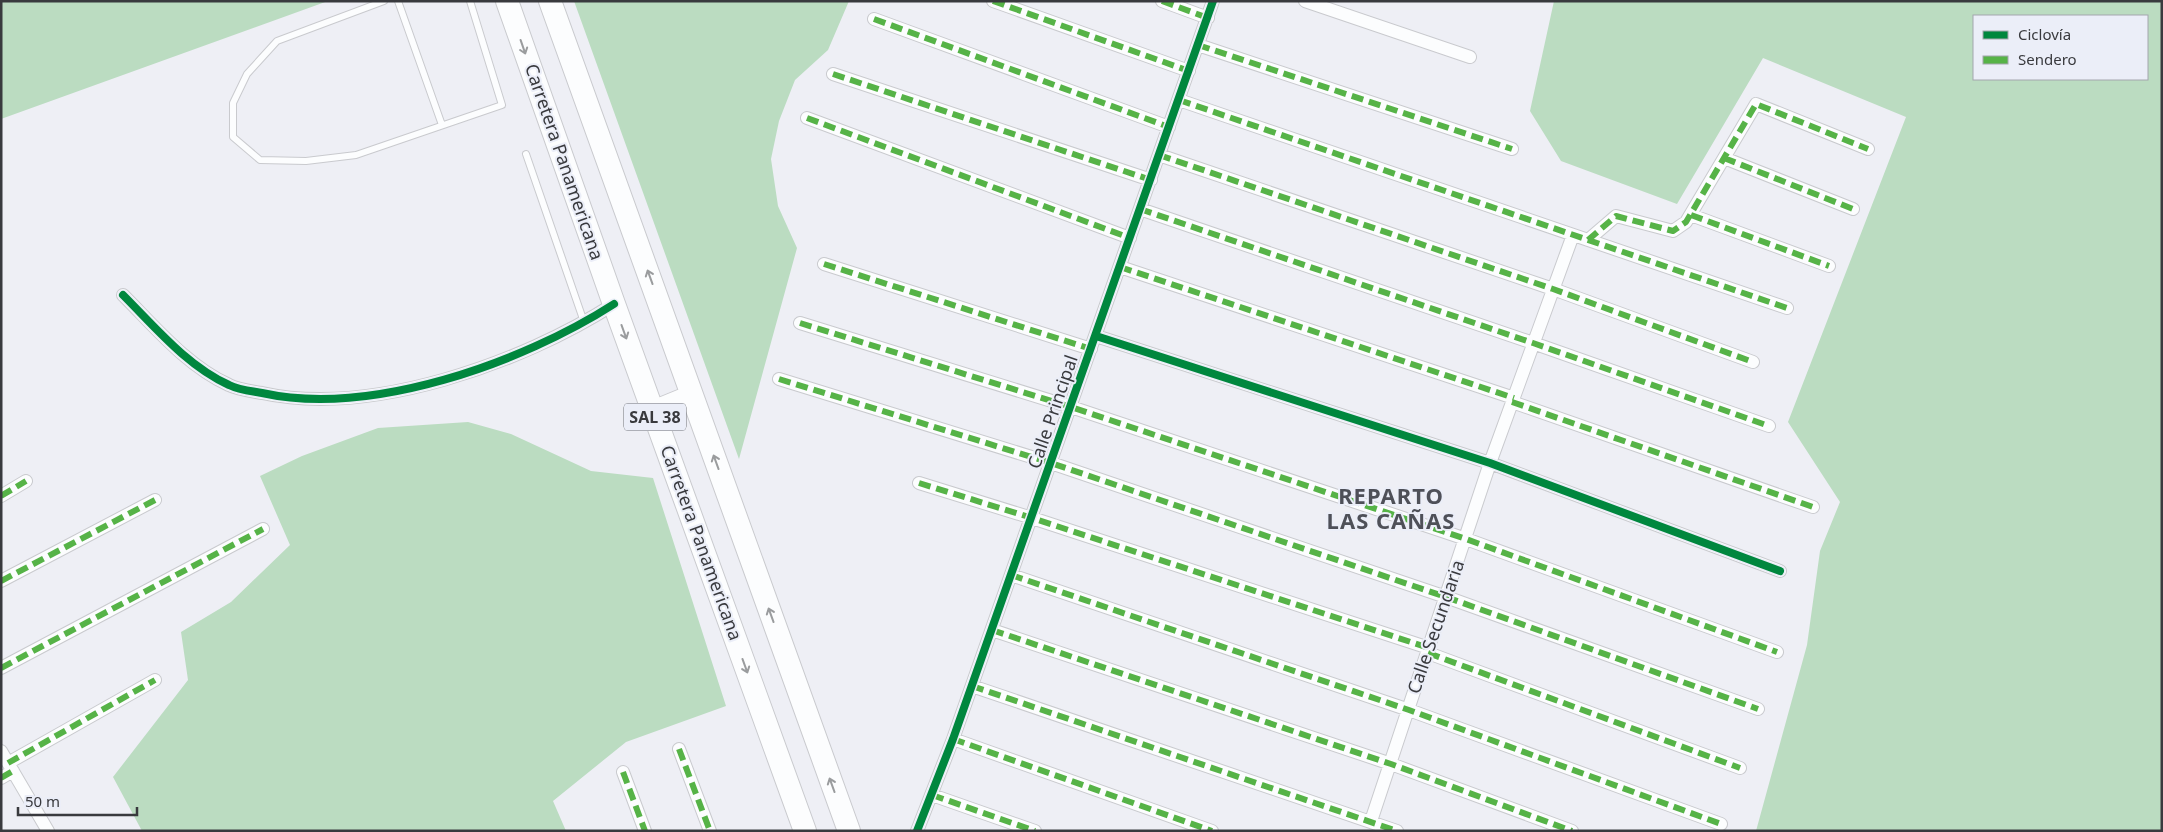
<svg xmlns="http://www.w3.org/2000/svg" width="2163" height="832" font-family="'Noto Sans',sans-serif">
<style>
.green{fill:#bbdcc1;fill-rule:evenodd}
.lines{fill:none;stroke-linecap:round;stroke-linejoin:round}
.lane-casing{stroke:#c9cace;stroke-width:8}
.street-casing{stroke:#c9cace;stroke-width:14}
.highway-casing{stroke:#c9cace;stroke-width:24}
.lane{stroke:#fcfdfe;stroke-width:6}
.street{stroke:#fcfdfe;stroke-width:12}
.highway{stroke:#fcfdfe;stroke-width:22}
.quiet{stroke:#56b347;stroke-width:6;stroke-dasharray:12 6;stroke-linecap:butt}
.cycleway-casing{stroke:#ebeef8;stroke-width:11}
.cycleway{stroke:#00873e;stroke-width:8}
.oneway{stroke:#9a9c9e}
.labels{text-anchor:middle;stroke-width:4;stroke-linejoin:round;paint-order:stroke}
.shield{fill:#ebeef8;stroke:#6e7076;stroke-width:1}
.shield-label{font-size:16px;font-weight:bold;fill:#393a3e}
.street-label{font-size:18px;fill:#393a3e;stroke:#ebeef8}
.district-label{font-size:22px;font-weight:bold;letter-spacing:1px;fill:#4e5058;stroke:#ebeef8}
</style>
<rect width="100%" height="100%" fill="#eeeff5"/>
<!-- green -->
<path class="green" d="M1 1H328L1 119Z
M574 1H849L828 50 795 80 779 121 771 159 778 206 797 248 739 459Z
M1554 1H2162V831H1756L1807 645 1820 551 1840 502 1788 422 1906 117 1763 58 1677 204 1561 161 1530 111ZM1974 16H2147V79H1974Z
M468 422 511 434 591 471 653 478 726 706 626 742 553 801 566 831H142L113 777 188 680 181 632 231 602 290 545 260 476 302 456 378 428Z"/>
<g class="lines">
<!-- lane casing -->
<g class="lane-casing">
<path id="lane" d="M384 1 277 41 247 74 233 103V137L260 160 306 161 356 155 502 105 470 1
M398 1 442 125
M526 154 584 322"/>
</g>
<!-- street casing -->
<g class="street-casing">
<path id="street" d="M993 1 1189 71
M1162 1 1208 18
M1305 1 1470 57
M874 19 1169 127
M1198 45 1512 149
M833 74 1151 180
M1179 100 1787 308
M807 118 1130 238
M1159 155 1553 289 1753 362
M1724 158 1853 209
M1140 209 1533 343 1769 426
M1691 215 1829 266
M1588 240 1616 216 1673 231 1686 222 1756 104 1868 149
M824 264 1091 349
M1120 267 1514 398
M123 295C155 327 187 366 229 385 239 390 251 391 262 393 371 417 522 363 614 304
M800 323 1071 407 1466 539 1777 652
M1096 336 1490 463 1780 571
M779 379 1051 463 1446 597 1758 709
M1512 402 1813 507
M919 483 1032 518 1429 648
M1 496 26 481
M1011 575 1409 710 1721 824
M1 581 155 500
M992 630 1391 764 1572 831
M1428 653 1740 768
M1 668 263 529
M972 686 1397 831
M953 739 1212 831
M679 749 710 831
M1 751 48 831
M8 763 155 680
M623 772 645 831
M1 778 13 771
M932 795 1035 831
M1371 821 1490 463 1573 235
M917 831 953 739 1213 1"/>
</g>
<!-- highway casing -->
<g class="highway-casing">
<path id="highway" d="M507 1 614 304 805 831
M550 1 849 831
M653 412 692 396"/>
</g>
<!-- lane -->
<use href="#lane" class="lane"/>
<!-- street -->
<use href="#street" class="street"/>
<!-- highway -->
<use href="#highway" class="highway"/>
<!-- quiet -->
<path class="quiet" d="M993 1 1189 71
M1162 1 1208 18
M874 19 1169 127
M1198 45 1512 149
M833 74 1151 180
M1179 100 1787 308
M807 118 1130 238
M1159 155 1553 289 1753 362
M1724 158 1853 209
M1140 209 1533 343 1769 426
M1691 215 1829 266
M1588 240 1616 216 1673 231 1686 222 1756 104 1868 149
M824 264 1091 349
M1120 267 1514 398
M800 323 1071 407 1466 539 1777 652
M779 379 1051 463 1446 597 1758 709
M1512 402 1813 507
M919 483 1032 518 1429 648
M1 496 26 481
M1011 575 1409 710 1721 824
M1 581 155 500
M992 630 1391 764 1572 831
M1428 653 1740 768
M1 668 263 529
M972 686 1397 831
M953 739 1212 831
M679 749 710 831
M8 763 155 680
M623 772 645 831
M1 778 13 771
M932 795 1035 831"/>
<!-- cycleway casing -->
<g class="cycleway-casing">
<path id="cycleway" d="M123 295C155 327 187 366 229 385 239 390 251 391 262 393 371 417 522 363 614 304
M1096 336 1490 463 1780 571
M917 831 953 739 1213 1"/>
</g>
<!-- cycleway -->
<use href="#cycleway" class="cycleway"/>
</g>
<!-- one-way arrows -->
<defs><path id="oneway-shaft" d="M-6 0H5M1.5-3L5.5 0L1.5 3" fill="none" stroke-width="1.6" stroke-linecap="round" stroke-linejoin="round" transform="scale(1.25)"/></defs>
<g class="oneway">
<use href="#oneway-shaft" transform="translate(523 47) rotate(71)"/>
<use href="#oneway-shaft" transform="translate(650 277) rotate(-110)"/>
<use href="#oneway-shaft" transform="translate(624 332) rotate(70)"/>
<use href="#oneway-shaft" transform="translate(716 462) rotate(-110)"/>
<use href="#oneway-shaft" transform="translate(771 615) rotate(-110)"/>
<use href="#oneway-shaft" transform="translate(745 666) rotate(70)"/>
<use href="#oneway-shaft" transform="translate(832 785) rotate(-110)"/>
</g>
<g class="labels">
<!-- shield labels -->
<rect class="shield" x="624" y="403.5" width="62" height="27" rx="4"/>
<g class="shield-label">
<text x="655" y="423">SAL 38</text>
</g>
<!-- street labels -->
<g class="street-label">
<text transform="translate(564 162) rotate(71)" y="6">Carretera Panamericana</text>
<text transform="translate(1053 412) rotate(-71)" y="6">Calle Principal</text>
<text transform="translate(701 543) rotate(70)" y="6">Carretera Panamericana</text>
<text transform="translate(1436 627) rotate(-71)" y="6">Calle Secundaria</text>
</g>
<!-- district labels -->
<g class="district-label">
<text x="1391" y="504">REPARTO<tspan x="1391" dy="25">LAS CAÑAS</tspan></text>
</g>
</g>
<!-- border -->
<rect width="2163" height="832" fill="none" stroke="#393a3e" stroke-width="5"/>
<!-- legend -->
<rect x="1973" y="15" width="175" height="65" fill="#ebeef8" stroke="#a4a6ae"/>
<rect x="1983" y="31" width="25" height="8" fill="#00873e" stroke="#a4a6ae"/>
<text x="2018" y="40" font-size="15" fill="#393a3e">Ciclovía</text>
<rect x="1983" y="56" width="25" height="8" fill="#56b347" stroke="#a4a6ae"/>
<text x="2018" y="65" font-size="15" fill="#393a3e">Sendero</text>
<!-- scale -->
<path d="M18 807v8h119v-8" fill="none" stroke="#393a3e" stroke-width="2.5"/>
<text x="25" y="807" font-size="15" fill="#393a3e" stroke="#ebeef8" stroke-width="4" paint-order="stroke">50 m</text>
</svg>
